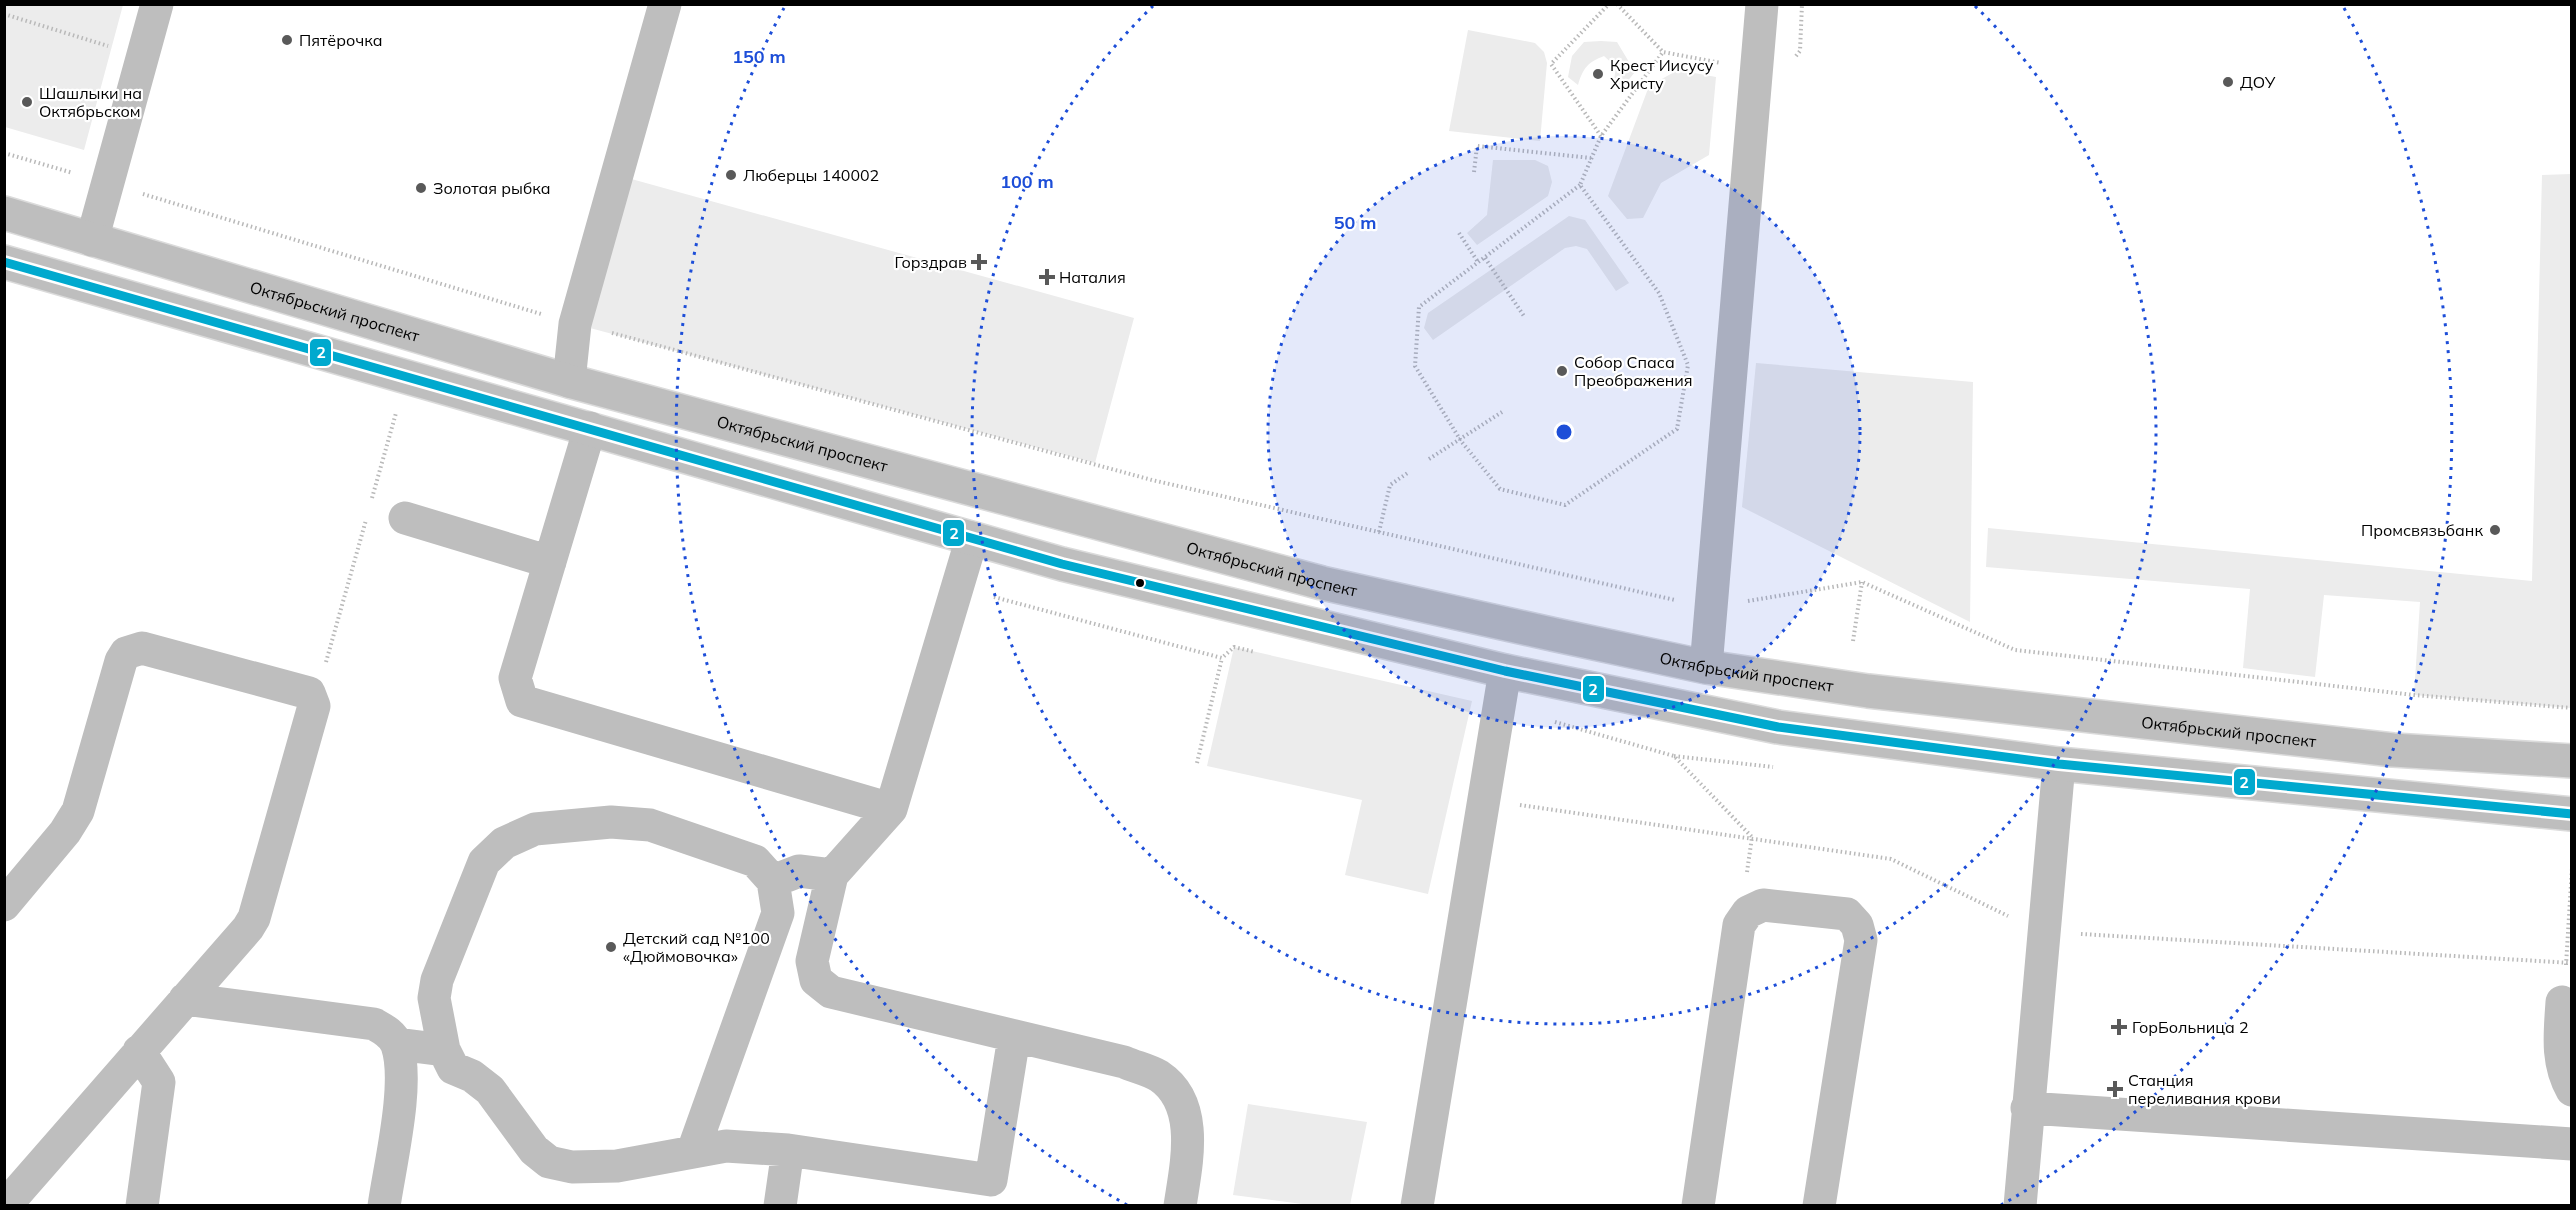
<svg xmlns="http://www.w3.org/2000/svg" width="2576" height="1210" font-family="Mulish,sans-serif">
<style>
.green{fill:#ececec}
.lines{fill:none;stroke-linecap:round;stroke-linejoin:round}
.major-casing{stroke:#dbdbdb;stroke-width:36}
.path{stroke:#b9b9b9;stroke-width:4;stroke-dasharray:1.5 3;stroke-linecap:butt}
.minor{stroke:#bebebe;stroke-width:33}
.major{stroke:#bebebe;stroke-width:33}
.bus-1-casing{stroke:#fff;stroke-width:14}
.bus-1{stroke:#00a9ce;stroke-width:9}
.ring{fill:none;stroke:#1d4ed8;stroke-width:3;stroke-dasharray:3 6}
.poi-dot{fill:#595959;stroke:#fff;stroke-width:2}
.bus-dot{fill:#000;stroke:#fff;stroke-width:2}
.labels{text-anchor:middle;stroke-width:4.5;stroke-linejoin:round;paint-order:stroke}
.poi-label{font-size:16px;fill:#000;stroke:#fff;text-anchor:start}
.street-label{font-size:16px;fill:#000;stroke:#fff}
.centre{fill:#1d4ed8;stroke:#fff;stroke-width:3}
.ring-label{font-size:18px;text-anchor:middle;font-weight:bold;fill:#1d4ed8;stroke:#fff;stroke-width:4.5;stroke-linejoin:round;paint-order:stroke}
.line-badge{stroke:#fff;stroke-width:2}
.badge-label{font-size:16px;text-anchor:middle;font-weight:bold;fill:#fff}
</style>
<rect width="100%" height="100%" fill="#fff"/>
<!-- green -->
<path class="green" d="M4 5H123L84 150 5 127Z
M1468 30 1535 43 1544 52 1547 63 1540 141 1449 131Z
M1601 41 1617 42 1635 72 1622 88 1614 80 1616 67 1604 56C1588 62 1583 68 1578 85L1568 77 1572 56 1584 42Z
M1678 70 1716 77 1709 155 1661 183 1643 218 1627 219 1608 196 1649 86Z
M1493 160H1535L1548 166 1552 182 1548 196 1477 245 1467 233 1487 215Z
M2571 174V708L2414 695 2420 602 2324 595 2315 677 2243 668 2250 589 1986 567 1988 528 2532 581 2542 175Z
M617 175 1134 318 1095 463 575 324Z
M1569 216 1585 220 1629 283 1616 291 1587 249 1576 246 1565 248 1433 340 1424 328 1428 313Z
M1756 363 1973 382 1970 622 1742 507Z
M1234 647 1472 701 1428 894 1345 875 1362 800 1207 766Z
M1248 1104 1367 1122 1350 1205H1310L1233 1195Z"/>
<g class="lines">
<!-- major casing -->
<g class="major-casing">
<g id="major">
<path id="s1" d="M4 213 569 381 1322 583 1556 635 1706 667 1868 691 2393 750 2572 761"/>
<path d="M4 262 1062 564 1505 671 1778 727 2059 764 2572 814"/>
</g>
</g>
<!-- path -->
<path class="path" d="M1617 4 1663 52 1721 63
M4 14 108 46
M1796 56 1800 51 1802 4
M1601 136 1551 64 1609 4
M4 153 73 173
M1474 172 1477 146 1591 158
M1580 185 1419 307 1415 366 1461 441 1500 489 1565 505 1677 429 1688 365 1659 293 1580 185 1601 136 1663 52
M143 194 541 314
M1459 233 1478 262
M1485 258 1524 316
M612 333 1152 480 1675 600
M1429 459 1502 412
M372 498 396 413
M1379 532 1390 485 1409 472
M994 597 1222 658 1234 647 1255 652
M1748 601 1862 582 2015 650 2414 695 2572 708
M1853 641 1862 582
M326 662 366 520
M1555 722 1674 756 1752 837
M1674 756 1773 767
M1197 763 1222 658
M1520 805 1891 859 2008 916
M1747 872 1752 837
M2081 934 2572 963
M2566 965 2572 868"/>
<!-- minor -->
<path class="minor" d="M92 240 157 4
M569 381 575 324 665 4
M590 428 515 678 522 701 891 809 972 538
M405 518 550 562
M1706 667 1762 4
M891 809 832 875 812 961 816 980 831 992 1124 1062C1135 1067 1149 1070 1159 1076 1201 1104 1186 1165 1180 1206
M773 881 799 871 832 875
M4 905 65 832 78 811 121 661 126 653 142 648 309 693 314 706 254 918 248 928 5 1206
M185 999 374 1024C383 1029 393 1034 397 1045 410 1083 390 1164 384 1206
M2562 1002C2560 1033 2556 1062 2572 1090
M397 1044 444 1050 453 1068 472 1076 490 1090 534 1150 549 1162 572 1167 617 1166 726 1146 788 1150 991 1180 1014 1037
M444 1050 434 998 437 980 484 862 504 843 535 829 611 822 650 825 755 861 773 881 778 913 693 1151
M139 1051 159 1082 142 1206
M2027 1108 2572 1144
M780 1206 788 1150
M1417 1206 1505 671
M1698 1206 1739 925 1748 912 1763 905 1847 914 1857 925 1861 940 1819 1206
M2020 1206 2059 764"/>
<!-- major -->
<use href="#major" class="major"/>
<!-- bus-1 casing -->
<g class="bus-1-casing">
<path id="bus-1" d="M4 262 1062 564 1505 671 1778 727 2059 764 2572 814"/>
</g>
<!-- bus-1 -->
<use href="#bus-1" class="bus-1"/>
</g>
<!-- distance rings -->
<circle cx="1564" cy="432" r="296" fill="#1d4ed8" fill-opacity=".12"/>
<g class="ring">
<circle cx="1564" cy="432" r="296"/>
<path d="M1975 6A592 592 0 1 1 1153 6"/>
<path d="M1127 1205A888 888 0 0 1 784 8M2344 8A888 888 0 0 1 2001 1205"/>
</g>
<!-- markers -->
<g class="poi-dot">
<circle cx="287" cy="40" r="6"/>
<circle cx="1598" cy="74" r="6"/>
<circle cx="2228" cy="82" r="6"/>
<circle cx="27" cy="102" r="6"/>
<circle cx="731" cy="175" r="6"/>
<circle cx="421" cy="188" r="6"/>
<path d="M976 253h6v6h6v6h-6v6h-6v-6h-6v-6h6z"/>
<path d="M1044 268h6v6h6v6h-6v6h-6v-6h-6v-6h6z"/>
<circle cx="1562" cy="371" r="6"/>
<circle cx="2495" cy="530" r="6"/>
<circle cx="611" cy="947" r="6"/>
<path d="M2116 1018h6v6h6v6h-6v6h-6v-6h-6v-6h6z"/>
<path d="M2112 1080h6v6h6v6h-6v6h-6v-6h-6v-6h6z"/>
</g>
<circle class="bus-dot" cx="1140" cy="583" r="5"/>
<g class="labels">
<!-- poi labels -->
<g class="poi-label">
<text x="299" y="46">Пятёрочка</text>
<text x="1610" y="71">Крест Иисусу<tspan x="1610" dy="18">Христу</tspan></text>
<text x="2240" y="88">ДОУ</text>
<text x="39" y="99">Шашлыки на<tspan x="39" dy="18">Октябрьском</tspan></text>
<text x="743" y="181">Люберцы 140002</text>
<text x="433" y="194">Золотая рыбка</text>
<text x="967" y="268" text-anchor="end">Горздрав</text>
<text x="1059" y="283">Наталия</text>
<text x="1574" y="368">Собор Спаса<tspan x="1574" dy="18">Преображения</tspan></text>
<text x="2483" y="536" text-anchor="end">Промсвязьбанк</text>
<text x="623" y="944">Детский сад №100<tspan x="623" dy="18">«Дюймовочка»</tspan></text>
<text x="2132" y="1033">ГорБольница 2</text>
<text x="2128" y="1086">Станция<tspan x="2128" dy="18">переливания крови</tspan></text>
</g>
<!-- street labels -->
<g class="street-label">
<text dy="6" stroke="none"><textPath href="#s1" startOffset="345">Октябрьский проспект</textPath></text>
<text dy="6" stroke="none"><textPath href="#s1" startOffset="831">Октябрьский проспект</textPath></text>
<text dy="6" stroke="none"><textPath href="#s1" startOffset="1317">Октябрьский проспект</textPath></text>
<text dy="6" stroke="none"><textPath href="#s1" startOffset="1803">Октябрьский проспект</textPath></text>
<text dy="6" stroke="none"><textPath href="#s1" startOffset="2289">Октябрьский проспект</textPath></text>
</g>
</g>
<circle cx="1564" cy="432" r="9" class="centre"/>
<g class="ring-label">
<text x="759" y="63">150 m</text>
<text x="1027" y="188">100 m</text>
<text x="1355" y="229">50 m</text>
</g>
<g class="line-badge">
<rect x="309" y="338" width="23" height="29" rx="6" fill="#00a9ce"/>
<rect x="942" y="519" width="23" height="28" rx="6" fill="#00a9ce"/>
<rect x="1582" y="675" width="23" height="28" rx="6" fill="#00a9ce"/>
<rect x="2233" y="768" width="23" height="28" rx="6" fill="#00a9ce"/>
</g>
<g class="badge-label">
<text x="321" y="358">2</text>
<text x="954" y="539">2</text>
<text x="1593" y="695">2</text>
<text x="2244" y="788">2</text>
</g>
<!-- border -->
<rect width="2576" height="1210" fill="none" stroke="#000000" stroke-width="12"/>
</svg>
